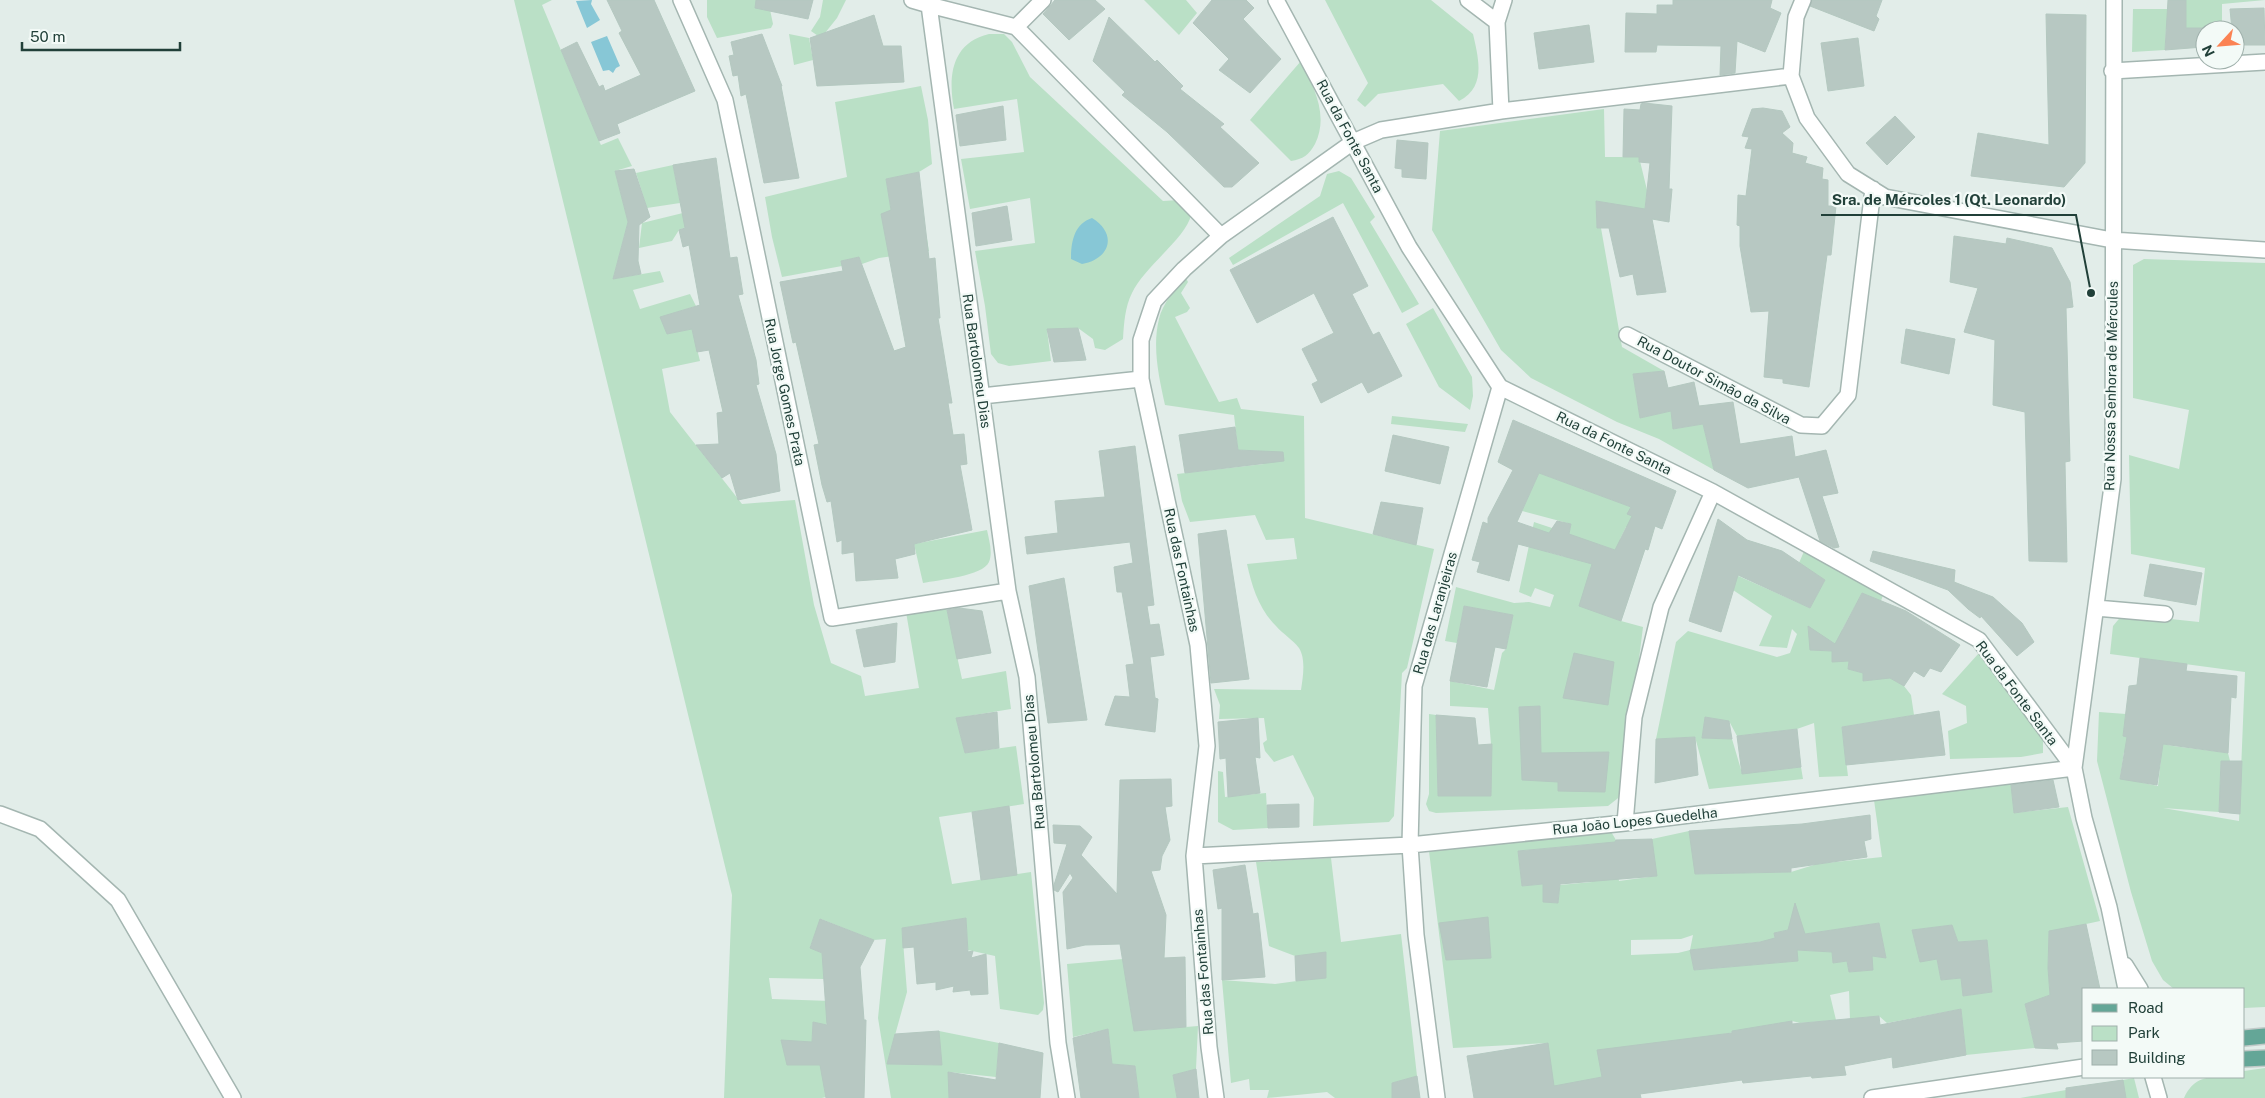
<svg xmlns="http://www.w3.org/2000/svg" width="2265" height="1098" font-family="'Public Sans',sans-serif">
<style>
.green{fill:#bae0c6;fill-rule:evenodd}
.water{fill:#87c7d6}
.building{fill:#b7c8c2;stroke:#b4c8c0;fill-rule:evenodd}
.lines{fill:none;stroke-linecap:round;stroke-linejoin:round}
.minor-casing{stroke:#a4b6b1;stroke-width:18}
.major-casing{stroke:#c1cac8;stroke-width:18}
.minor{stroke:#fff;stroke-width:15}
.major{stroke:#64a697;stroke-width:15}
.labels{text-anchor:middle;stroke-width:4.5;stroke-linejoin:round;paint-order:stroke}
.street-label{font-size:14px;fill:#214039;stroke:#f3faf7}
.leader{fill:none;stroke:#214039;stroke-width:2}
.callout-dot{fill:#214039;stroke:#f3faf7;stroke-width:2}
.callout-label{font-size:15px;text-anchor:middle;font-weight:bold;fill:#214039;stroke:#f3faf7;stroke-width:4.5;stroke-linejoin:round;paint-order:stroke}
</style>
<rect width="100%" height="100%" fill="#e2ede9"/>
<!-- green -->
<path class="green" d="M514 0H552L542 5 599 141 601 145 618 138 632 166 615 171 628 222 613 279 660 271 664 282 633 290 640 309 690 294 696 306 661 317 667 334 692 329 700 361 662 369 670 412 742 504 795 500 814 605 831 663 861 676 865 696 919 688 906 612 946 606 962 679 1006 671 1011 709 956 718 965 753 1016 746 1024 804 939 817 952 884 1031 872 1044 1003 1043 1010 1038 1015 1000 1009 995 956 968 950 966 918 902 928 907 992 887 1064 941 1065 939 1031 999 1043 996 1077 949 1072V1098H891L878 1018 886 939 874 940 821 919 810 947 823 954 824 979 769 978 772 999 831 1001 833 1018 825 1025 813 1022 812 1042 782 1041 834 1065 837 1080 824 1086 826 1097 822 1098H724L732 895Z
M707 0H768L773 24 771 28 717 38 707 17Z
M823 0H846L837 18 821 38 811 31 820 17Z
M1144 0H1186L1197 13 1179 35Z
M1325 0H1431L1473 34C1479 60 1486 87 1459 101L1443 84 1378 94 1365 107 1357 100 1368 83Z
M2186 0H2265L2222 4V30H2205V28L2166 29 2165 50 2132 52 2133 9H2186Z
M789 34 809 38 813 60 794 65Z
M989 34H1004L1012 42 1030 77 1163 201 1179 200 1191 215C1187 237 1144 267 1132 293 1125 307 1124 323 1123 339L1105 350 1095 348 1093 339 1078 328 1047 330 1051 361 1009 366 998 363 991 354 985 306 975 251 1035 243 1030 198 970 209 961 159 1024 152 1017 99 954 109C948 77 951 43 989 34Z
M1301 61C1314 88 1329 115 1315 144 1309 155 1303 159 1291 161L1250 120Z
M921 86 928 120 932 164 919 172 886 179 891 210 927 239 929 251 879 258 862 264 859 257 841 261 842 266 782 277 772 237 765 197 847 177 835 102Z
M1604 109 1605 157H1639L1647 190 1644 217 1653 223 1624 227 1619 205 1596 201 1597 227 1601 228 1622 347 1664 371 1633 374 1640 418 1671 411 1674 429 1703 424 1714 470 1659 439 1617 422 1531 378 1501 350 1432 230 1440 131Z
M673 165 680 203 647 208 636 173Z
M1339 171 1351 178 1375 217 1370 222 1419 304 1402 313 1343 203 1233 265 1229 258 1320 196 1327 174Z
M687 212 688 226 679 230 672 241 639 248 642 223Z
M2144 259 2265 263V1007L2244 1008V989H2174L2163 980 2152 961 2131 892 2097 761 2099 712 2126 714 2123 736 2173 746 2228 753 2230 761H2221L2219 812 2163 808 2239 821 2245 672 2110 654 2113 626 2123 614 2199 622 2205 568 2131 554 2129 455 2179 469 2189 410 2133 398V265ZM2124 752 2161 758 2158 786 2120 778Z
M1185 276 1188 282 1181 293 1190 308 1187 312 1175 317 1219 402 1237 398 1241 409 1304 416 1305 518 1434 549 1407 668 1402 673 1394 816 1389 822 1313 826 1314 798 1293 755 1274 762 1265 751 1263 743 1267 740 1264 718 1219 719 1220 705 1214 689 1301 690C1303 677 1306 659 1299 648 1293 640 1283 634 1276 626 1259 609 1252 587 1247 564L1297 559 1294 538 1266 540 1255 515 1190 522 1182 501 1177 474 1264 464 1260 451 1238 450 1234 415 1165 405C1159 378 1152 347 1159 319 1162 304 1176 288 1185 276Z
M1433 308 1472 377 1473 396 1470 410 1439 387 1406 324Z
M1392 416 1468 424 1465 432 1391 424Z
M1539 473 1631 507 1628 514 1635 517 1631 529 1626 527 1620 539 1635 545 1629 555 1598 544 1580 606 1621 621 1643 627 1622 795 1608 806 1436 813 1429 811 1426 804 1429 794V714L1436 715 1438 796H1491V744L1488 708 1450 706V681L1494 690 1502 653 1506 649 1513 615 1464 606 1457 643 1445 641 1456 587 1514 603 1529 602 1550 607 1554 595 1535 588 1531 597 1519 592 1534 522 1552 528 1547 552 1565 557 1571 524 1522 511Z
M987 530C989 540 993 552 989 562 983 576 938 580 923 583L914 544Z
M1805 549 1884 592 1881 601 1862 593 1842 630 1853 636 1841 648 1808 627 1811 650 1832 651 1849 661 1848 669 1863 673 1864 681 1879 679 1875 669 1904 686 1911 695 1914 715 1842 727 1848 776 1819 777 1814 723 1797 729 1737 736 1729 721 1705 717 1702 738 1732 739 1742 773 1801 767 1803 779 1709 789 1695 737 1656 739 1676 642 1688 631 1777 657 1790 653 1797 634 1792 629 1787 648 1759 646 1772 616 1730 588 1736 575 1810 608 1825 580 1799 563Z
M1979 653 2043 740V753L2021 757 1950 759 1948 731 1967 723 1966 706 1942 694Z
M1218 771 1223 772 1225 797 1266 793 1268 828 1233 830 1218 822Z
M2011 782 2014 813 2068 807 2100 921 2049 932 2048 967 2050 995 2025 1005 2035 1048 1966 1055 1961 1009 1887 1023 1879 1016 1850 1019 1849 991 1830 995 1836 1020 1800 1023 1792 1021 1719 1035 1598 1051 1602 1077 1497 1098 1548 1043 1453 1048 1428 843 1610 830 1616 840 1614 848 1619 881 1656 876 1652 839 1689 831 1696 874 1791 872 1817 864 1882 857 1874 800ZM1593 844 1592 882 1560 885 1558 903 1544 902 1543 884 1522 886 1518 851ZM1879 923 1886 958 1872 956V970L1849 972 1847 961 1833 963 1832 952 1797 950V961L1694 970 1690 950 1775 940 1774 933 1788 930 1805 934ZM1952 925 1958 942 1987 940 1992 992 1963 996 1961 978 1941 980 1937 959 1920 961 1912 930ZM1693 935 1690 950 1678 953 1631 955V940L1681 939Z
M1331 858 1341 942 1401 934 1417 1076 1392 1083V1098H1335L1327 1092 1267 1098 1269 1090H1250L1249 1079 1231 1083 1222 980 1275 984 1326 977V953L1295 956 1269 946 1256 862Z
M1123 959 1137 988 1138 1031 1198 1026 1196 1069 1173 1075 1177 1098H1139L1135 1066 1112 1064 1108 1029 1073 1037 1067 964Z
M2265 1068V1098H2184C2196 1071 2218 1077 2244 1077V1071Z
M2134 1078 2139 1098H2020Z"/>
<!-- water -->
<path class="water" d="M592 0 591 4 600 20 587 28 576 1Z
M607 36 620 66 616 68 613 73 609 70 603 71 591 42Z
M1092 218C1118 234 1110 259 1082 264L1071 259C1071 242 1074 224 1092 218Z"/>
<!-- building -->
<path class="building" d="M607 0H654L695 91 617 124 620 133 599 141 561 50 577 42 599 87 603 85 605 91 641 75 619 33 622 31Z
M756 0H813L808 19 755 8Z
M1055 0H1095L1105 9 1069 40 1043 14Z
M1212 0H1246L1254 8 1243 19 1281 59 1250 93 1219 70 1229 59 1193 23Z
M1673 0H1772L1770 8 1781 13 1765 52 1737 41 1735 73 1720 75 1721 46 1657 45 1656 52H1625L1626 13 1657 14V5H1673Z
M1812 0H1882L1876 16 1879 19 1874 31 1810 6Z
M2168 0H2186V28H2206L2203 47 2165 50Z
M2264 8 2265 45H2235V30H2232L2230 9Z
M2046 14 2086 15 2085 163 2064 187 1971 176 1978 133 2049 145Z
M874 15 883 46H901L904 82 817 86 810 38Z
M1109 17 1155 62 1157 60 1183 86 1180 89 1224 124 1220 127 1259 163 1232 187H1224L1167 132 1122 95 1125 92 1093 61Z
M1589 25 1594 62 1539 69 1534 33Z
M762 34 782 86H781L799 178 764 183 746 94 741 96 738 75 733 76 729 56 734 55 731 42Z
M1858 38 1864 86 1828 91 1821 43Z
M1644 103 1672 106 1669 189H1672L1669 222 1652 219 1666 292 1637 295 1633 274 1620 277 1609 228H1597L1596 201 1645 209 1650 163 1639 162V157H1623L1624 109 1640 110 1641 104Z
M1003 106 1006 140 960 146 956 115Z
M1763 108 1782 111 1790 127 1782 133 1793 143 1792 153 1807 157 1805 163 1823 168 1822 179 1828 180V206H1836L1831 255H1827L1809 387 1783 383V379L1764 377 1769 311 1751 312 1740 246V226L1737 225 1738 195 1746 196 1752 149 1745 148 1749 137 1742 136 1752 109Z
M1895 116 1915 137 1887 165 1866 143Z
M1397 140 1428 143 1426 179 1402 177V169L1395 168Z
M716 158 730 258 737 257 743 294 738 295 756 360 759 384 756 385 776 454 780 491 738 500 730 473 722 478 696 445 719 444 717 413 723 412 709 350 697 352 692 329 667 334 660 317 700 305 689 245 683 247 679 230 685 228 673 165Z
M634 169 650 217 639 225 638 261 641 274 613 279 628 222 615 171Z
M919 172 929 259 935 258 940 318H938L952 403H948L953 435 964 434 967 464 960 465 972 530 914 544 915 554 895 559 898 578 856 581 854 552 842 554V540L837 542 831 501 827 502 822 485 814 445 819 444 796 342 793 343 780 282 843 271 841 261 859 257 894 351 906 347 881 214 891 210 886 179Z
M1007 206 1012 240 976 246 972 213Z
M1333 217 1368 286 1352 294 1373 335 1379 332 1402 376 1368 393 1362 382 1321 403 1312 384 1318 381 1302 349 1334 333 1314 293 1257 323 1230 270Z
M1954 236 2006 244 2007 238 2052 248 2070 282 2073 307 2066 308 2070 461 2065 462 2067 562 2029 561 2025 412 1993 405 1995 340 1964 332 1978 288 1950 282Z
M1078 328 1086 360 1054 362 1047 329Z
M1906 329 1955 339 1949 374 1901 363Z
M1664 371 1668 388 1694 382 1699 406 1733 402 1740 444 1792 436 1795 457 1826 450 1838 493 1822 496 1839 547 1834 548 1820 541 1799 477 1748 488 1714 470 1703 424 1673 429 1671 411 1640 418 1633 374Z
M1513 420 1676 491 1662 529 1655 526 1648 550 1645 549 1621 621 1579 606 1592 564 1518 544 1509 581 1477 572 1480 562 1472 560 1483 522 1488 524V518L1513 470 1498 462ZM1539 473 1631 507 1627 514 1632 516 1615 550 1569 534 1571 524 1557 521 1549 533 1517 522Z
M1235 427 1238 450 1283 452 1284 461 1185 473 1179 435Z
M1393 435 1449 447 1440 484 1385 471Z
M1135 446 1154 605 1147 606 1150 625 1159 624 1164 655 1150 657 1155 698 1158 699 1155 732 1105 725 1115 696 1130 697 1126 665 1134 664 1122 592H1117L1114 567 1133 563 1130 542 1027 554 1025 537 1058 533 1055 501 1105 497 1099 451Z
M1381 502 1423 508 1416 545 1373 534Z
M1718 519 1747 540 1782 551 1825 580 1810 608 1738 575 1721 632 1689 621Z
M1226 530 1249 679 1211 683 1198 534Z
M1873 551 1955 570 1954 582 1993 597 2022 623 2034 642 2017 656 1981 616 1980 618 1968 609 1948 590 1870 561Z
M2150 564 2202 573 2196 605 2144 596Z
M1064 578 1087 720 1048 723 1029 586Z
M1862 593 1906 611 1960 645 1941 672 1930 668 1924 677 1914 671 1904 686 1890 678 1863 681V673L1848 669 1849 661 1832 662V651L1810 650 1808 626 1835 644Z
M1464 606 1513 615 1506 649 1495 647 1487 687 1450 681Z
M959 608 982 611 991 653 957 659 947 610Z
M897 623 895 662 864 667 856 630Z
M1574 653 1614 662 1608 705 1563 698Z
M2140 658 2187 664 2186 671 2237 676 2236 698 2231 697 2228 753 2163 744 2157 785 2120 779 2127 737 2123 736 2129 686 2137 685Z
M1540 706 1541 753 1609 752 1605 792 1558 791V782L1522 780 1519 707Z
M1939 711 1945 755 1846 765 1842 727Z
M997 712 999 748 965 753 956 718Z
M1436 715 1475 718 1478 745 1492 744 1491 796H1438Z
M1705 717 1729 721 1732 739 1702 738Z
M1258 718 1260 758 1255 757 1260 793 1228 797 1226 758 1220 759 1218 722Z
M1797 729 1801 767 1742 774 1737 736Z
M1695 737 1698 775 1655 783 1656 739Z
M2221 761H2242L2240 814 2219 812Z
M1171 779 1172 806 1165 807 1170 840 1162 856 1160 870 1151 871 1166 915 1164 958 1185 957 1186 1027 1134 1031 1120 944 1085 945 1067 949 1063 892 1073 878 1070 873 1058 892 1054 890V885L1067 844 1054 843 1053 825 1080 826 1092 837 1081 855 1117 894 1120 780Z
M2053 780 2059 807 2014 813 2011 785Z
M1299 804V827L1268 828 1267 805Z
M1009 806 1017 875 981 880 972 812Z
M1870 815 1871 839 1864 841 1867 857 1791 868V872L1695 874 1689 831 1802 824Z
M1652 839 1657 876 1560 884 1558 903 1543 902V884L1522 886 1518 851 1615 842 1616 840Z
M1245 865 1253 914 1258 913 1265 977 1222 980V908L1218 909 1213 870Z
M1795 903 1805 934 1879 923 1886 958 1872 956 1873 970 1849 972 1847 961 1833 963 1832 952 1797 950 1798 961 1694 970 1690 950 1760 942 1775 938 1774 933 1788 930Z
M1488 917 1491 958 1446 960 1439 923Z
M966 918 968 952 973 951 971 958 986 954 988 994 971 995 970 990 953 992 954 986 936 990V982L917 984 914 947 903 948 902 928Z
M820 919 874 940 860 967 864 1020H866L864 1098H826L820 1065H787L781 1040 812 1042 813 1022 827 1025 822 953 810 948Z
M2086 924 2100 989H2084V1041L2056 1043 2058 1049 2035 1048 2025 1004 2050 995 2048 968 2049 931Z
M1952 925 1958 942 1987 940 1992 992 1963 996 1961 978 1941 980 1937 959 1920 962 1912 930Z
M1326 952V978L1296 981 1295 956Z
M1961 1009 1966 1055 1893 1068 1892 1057 1844 1066 1846 1075 1812 1078 1811 1076 1743 1083 1742 1080 1640 1094 1641 1098H1474L1467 1056 1548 1043 1554 1086 1602 1077 1597 1050 1732 1033V1031L1792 1021V1024L1879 1016 1880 1025Z
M1108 1029 1112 1064 1135 1066 1139 1098H1081L1073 1038Z
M939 1031 942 1065 887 1064 895 1034Z
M999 1043 1043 1053 1040 1098H949L948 1072 996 1080Z
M1196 1069 1199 1098H1177L1173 1075Z
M1417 1076 1420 1098H1392V1083Z
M2123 1080 2126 1098H2066V1088Z"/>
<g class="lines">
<!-- minor casing -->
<g class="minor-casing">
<path id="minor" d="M681 0 725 100 832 618 1008 591
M912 0 929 5
M1276 0 1409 247 1500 387 1713 492 1979 640 2074 768
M1468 0 1497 22
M1803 0 1796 17 1791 76 1807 118 1848 174 1885 197 2112 240 2265 250
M2114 0 2113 479 2074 768 2084 818 2109 907 2126 989
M1016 27 1043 0
M2112 71 2265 62
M1501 111 1497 22 1504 0
M1627 335 1801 425 1822 426 1848 395 1873 189
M982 396 1141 379
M2096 608 2165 614
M0 814 40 829 118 900 233 1098
M1625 823 1634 717 1661 607 1713 492
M1194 856 1410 845 1625 823 2074 768
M2125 965 2140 989
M2153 1077 2159 1098
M1067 1098 1058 1043 1027 677 1008 591 929 5 1016 27 1221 236
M1216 1098 1209 1047 1194 856 1207 746 1198 645 1141 379V340L1154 301 1184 269 1221 236 1353 142 1381 130 1501 111 1791 76
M1437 1098 1416 935 1410 845 1414 686 1500 387
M1872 1098 2084 1067"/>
</g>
<!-- major casing -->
<g class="major-casing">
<path id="major" d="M2244 1038 2265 1036
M2244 1059 2265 1058"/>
</g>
<!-- minor -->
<use href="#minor" class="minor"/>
<!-- major -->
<use href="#major" class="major"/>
</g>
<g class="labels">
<!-- street labels -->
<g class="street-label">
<text transform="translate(1350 136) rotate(62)" y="5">Rua da Fonte Santa</text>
<text transform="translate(977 361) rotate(82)" y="5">Rua Bartolomeu Dias</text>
<text transform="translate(1714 380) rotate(28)" y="5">Rua Doutor Simão da Silva</text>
<text transform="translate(2111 386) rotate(-89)" y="5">Rua Nossa Senhora de Mércules</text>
<text transform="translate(785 392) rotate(78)" y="5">Rua Jorge Gomes Prata</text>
<text transform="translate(1614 443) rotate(26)" y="5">Rua da Fonte Santa</text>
<text transform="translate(1182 570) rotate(78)" y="5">Rua das Fontainhas</text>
<text transform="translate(1435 613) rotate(-74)" y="5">Rua das Laranjeiras</text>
<text transform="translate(2017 693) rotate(53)" y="5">Rua da Fonte Santa</text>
<text transform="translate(1034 762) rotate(-95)" y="5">Rua Bartolomeu Dias</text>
<text transform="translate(1635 821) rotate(-6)" y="5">Rua João Lopes Guedelha</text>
<text transform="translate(1203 972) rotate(-95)" y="5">Rua das Fontainhas</text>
</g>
</g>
<!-- callouts -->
<path class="leader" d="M2091 293L2076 215H1821"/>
<circle class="callout-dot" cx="2091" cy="293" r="5"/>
<g class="callout-label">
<text x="1949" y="205">Sra. de Mércoles 1 (Qt. Leonardo)</text>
</g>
<!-- legend -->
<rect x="2082" y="988" width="162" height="90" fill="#f3faf7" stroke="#9fb0ab"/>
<rect x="2092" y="1004" width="25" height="8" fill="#64a697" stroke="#9fb0ab"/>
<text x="2128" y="1013" font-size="15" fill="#214039">Road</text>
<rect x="2092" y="1026" width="25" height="15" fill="#bae0c6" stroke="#9fb0ab"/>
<text x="2128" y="1038" font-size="15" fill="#214039">Park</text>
<rect x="2092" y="1050" width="25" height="15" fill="#b7c8c2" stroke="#9fb0ab"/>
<text x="2128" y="1063" font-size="15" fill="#214039">Building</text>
<!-- north arrow -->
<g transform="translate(2220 45) rotate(244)"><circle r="24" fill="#f3faf7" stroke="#9fb0ab"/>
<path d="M0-4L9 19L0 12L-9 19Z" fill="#fb8253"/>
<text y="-8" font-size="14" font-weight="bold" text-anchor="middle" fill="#214039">N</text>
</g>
<!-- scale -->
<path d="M22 42v8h158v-8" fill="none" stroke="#214039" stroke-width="2.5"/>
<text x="30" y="42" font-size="15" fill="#214039" stroke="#f3faf7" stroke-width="4" paint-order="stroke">50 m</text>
</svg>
